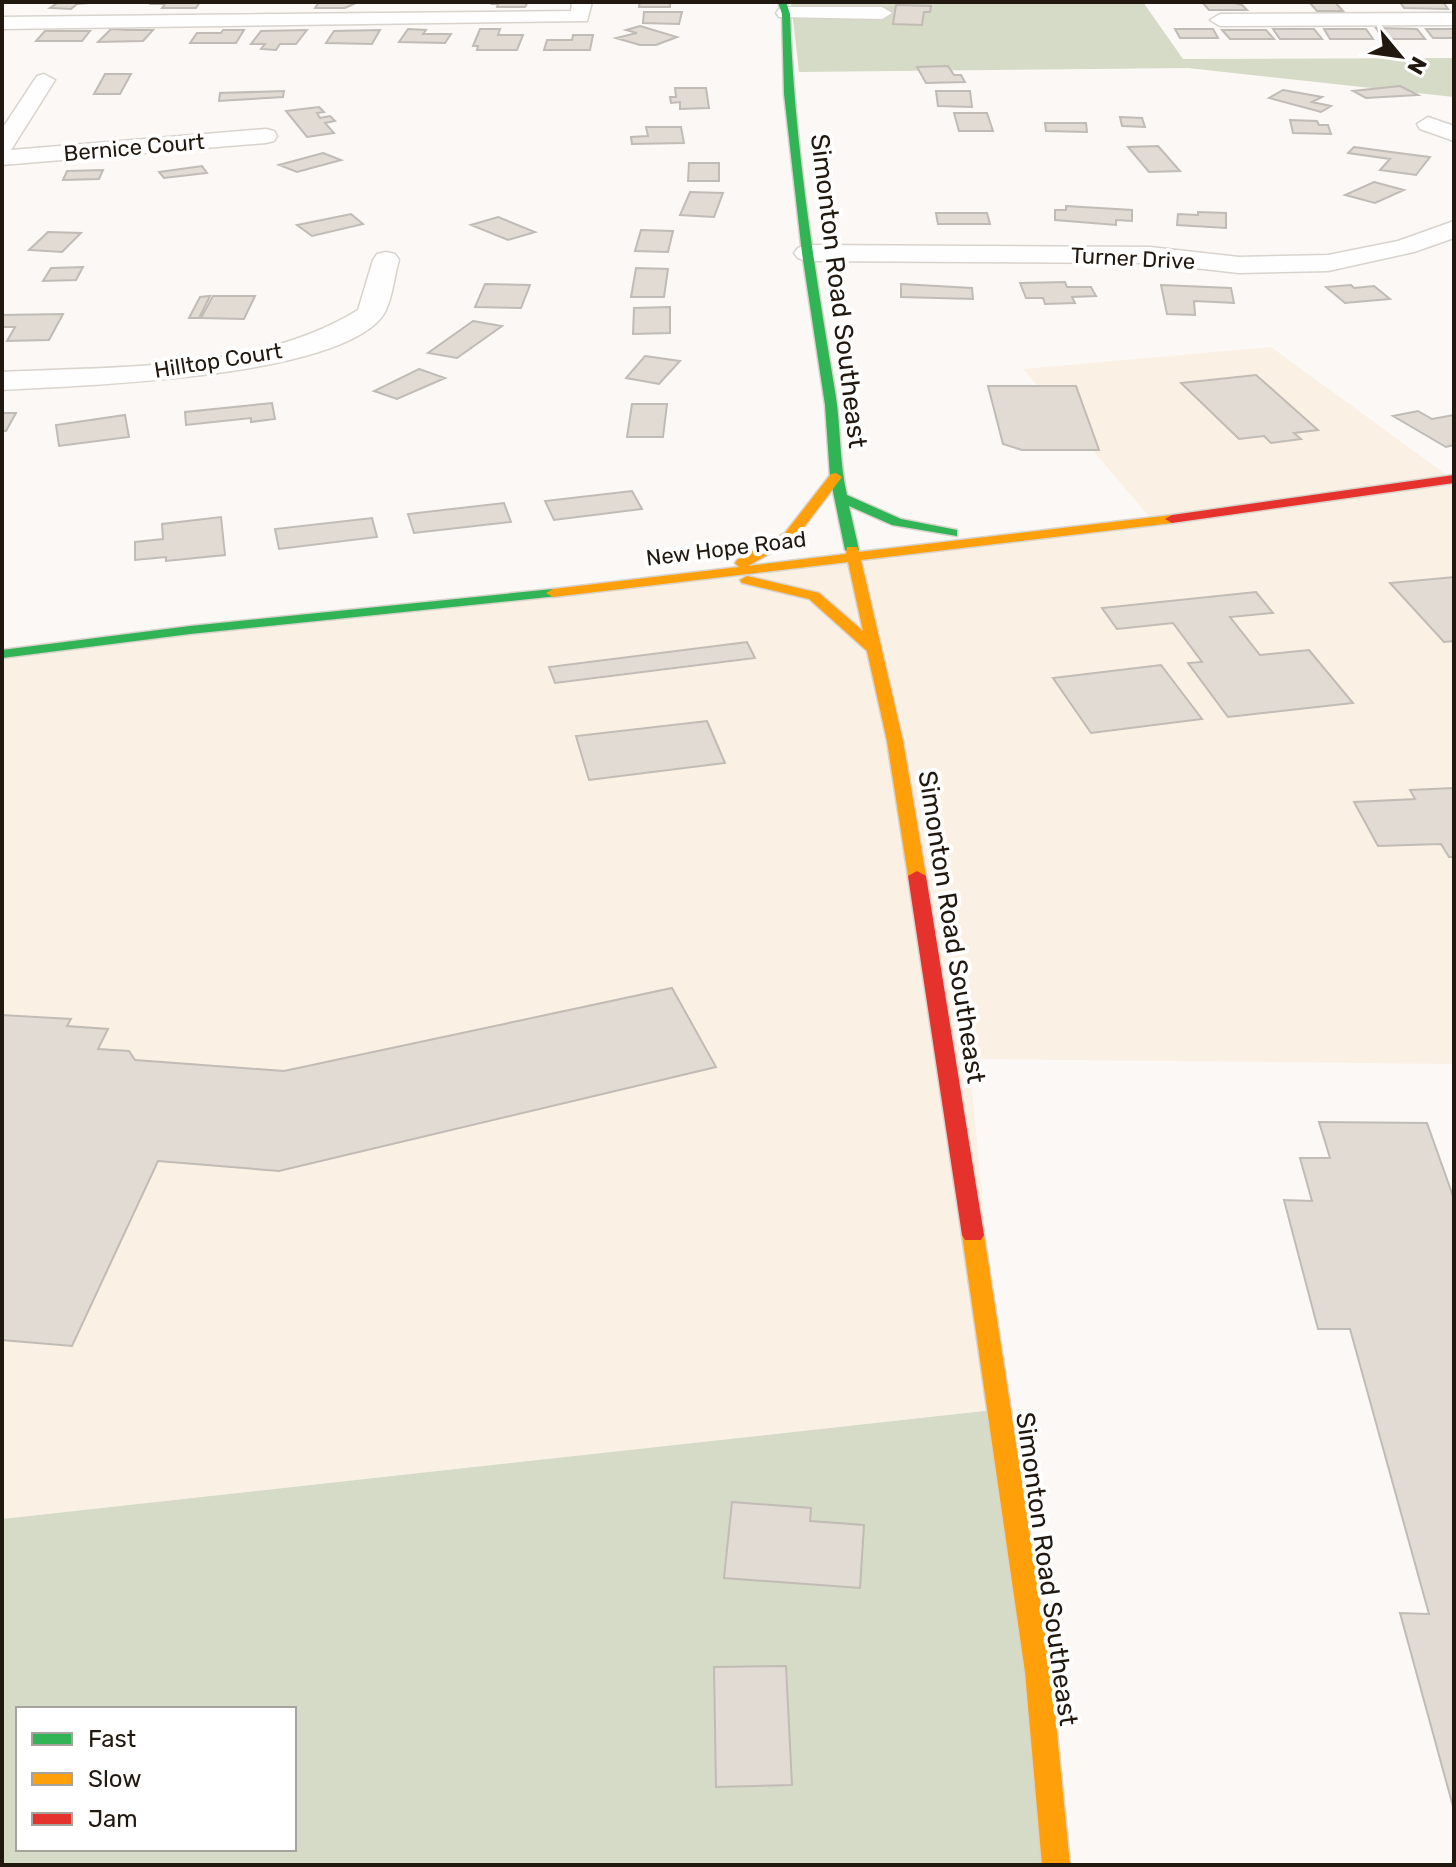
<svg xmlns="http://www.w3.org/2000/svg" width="1456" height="1867" font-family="Rubik,sans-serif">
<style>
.built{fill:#fbf0e4}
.forest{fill:#d6dbc7;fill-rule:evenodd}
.building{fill:#e1dbd4;stroke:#c1bbb5;stroke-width:2}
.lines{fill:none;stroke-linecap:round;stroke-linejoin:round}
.street-casing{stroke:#d8d3cc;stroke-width:3}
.fast-casing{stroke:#d8d3cc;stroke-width:3}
.slow-casing{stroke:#d8d3cc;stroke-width:3}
.jam-casing{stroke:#d8d3cc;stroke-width:3}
.street{fill:#fefefe;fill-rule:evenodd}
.fast{fill:#30b455;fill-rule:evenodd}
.slow{fill:#ff9f0a;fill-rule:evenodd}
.jam{fill:#e5322d;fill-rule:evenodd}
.labels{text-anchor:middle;stroke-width:8;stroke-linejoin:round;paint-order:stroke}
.far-street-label{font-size:22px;fill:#211910;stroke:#fff}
.street-label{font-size:26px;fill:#211910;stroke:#fff}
</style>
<rect width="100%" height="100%" fill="#fbf8f5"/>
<!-- built -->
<path class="built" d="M1271 347 1448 476 1454 475V1064L969 1059 1002 1409 2 1519V652L1153 521 1023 369Z"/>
<!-- forest -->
<path class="forest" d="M791 2H1143L1183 59 1454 58V97L1188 68 799 72Z
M1002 1409 1045 1865H2V1519ZM18 1709H294V1849H18Z"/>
<!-- building -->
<path class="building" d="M59 2H101L77 4 71 9 50 8Z
M153 2H200L196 8H162L165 4H151Z
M319 2H358L345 8H315Z
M493 2H528L525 7H497L498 4H492Z
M640 2H670V7H639Z
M1202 2H1231L1242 5 1247 10H1209Z
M1309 2H1335L1343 11H1317Z
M1400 2H1443L1448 9 1404 8Z
M896 5 931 6 930 12H924L922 25 893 24Z
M644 12H682L679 24 643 23Z
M640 26 677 37 656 45H640L616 38 637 33 626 30Z
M1376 28 1417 29 1425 39H1383Z
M111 29 128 30H153L143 41 98 42Z
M408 29 426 30 423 34H451L445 43 399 42Z
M480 29H500L498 35H523L517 50H477L478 46H473Z
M1175 29H1213L1218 38H1180Z
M1273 29H1314L1322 39H1280Z
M1324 29H1366L1373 39H1330Z
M1426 29H1454V38H1433Z
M223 30H244L236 43H190L197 33H221Z
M307 30 296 44H280L276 50 261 49 265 44H251L261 31Z
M380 30 372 44 326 43 334 31Z
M1222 30H1266L1274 39H1230Z
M45 31H90L82 41H36Z
M573 35H593L590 50H544L547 40H572Z
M948 66 954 75H961L965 82 926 83 917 67Z
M105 74H131L120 94H94Z
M1400 86 1418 95 1366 98 1353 91Z
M675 88H706L709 108 680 109V102L671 103 670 97H676Z
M1283 90 1322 97 1312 102 1331 106 1321 112 1269 98Z
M284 91 283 97 219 101 220 93Z
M936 91H970L972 107 938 106Z
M319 107 324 112 317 113 320 118 330 116 335 121 325 123 334 133 307 137 286 111Z
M954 113H987L993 131H959Z
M1120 117 1142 118 1145 127 1122 126Z
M1290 120 1317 121 1319 125H1328L1331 134 1293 133Z
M1045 123H1086L1087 132 1046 131Z
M646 127H681L684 143 632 144 631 137 648 136Z
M1158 146 1180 171 1149 172 1128 147Z
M1354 147 1391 152 1430 157 1416 175 1380 170 1390 159 1348 153Z
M323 153 341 160 297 172 279 165Z
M689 163H719V181H688Z
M202 166 207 173 164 178 159 172Z
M103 170 99 179 63 180 67 171Z
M1374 182 1404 190 1375 203 1345 195Z
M690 192 723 193 714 217 680 215Z
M1066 206 1132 210V221L1116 220V225L1055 220V210H1066Z
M1198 212 1226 213V228L1177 225 1178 214 1198 215Z
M936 213H987L990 224H938Z
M351 214 363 224 312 236 297 225Z
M498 217 535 232 508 240 471 225Z
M641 230 673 231 668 252 635 251Z
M48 232 81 233 62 252 29 250Z
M83 267 76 280 43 281 51 268Z
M636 268 668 269 664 297H631Z
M1065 282 1067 287H1091L1096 296 1072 297 1075 303 1045 304 1043 298H1026L1020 283Z
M485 284 530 285 521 308 475 307Z
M901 284 972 288 973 299 901 297Z
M1161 285 1231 288 1234 303 1194 301 1195 315 1167 314Z
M1351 285 1354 288 1374 286 1390 299 1345 303 1326 287Z
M210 296 199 318H189L200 297Z
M213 296H255L244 319 201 318Z
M670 307V333L633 334 634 308Z
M63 314 49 340 7 341 15 327H2V315Z
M473 321 502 326 457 358 428 353Z
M645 356 680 361 659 384 626 378Z
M419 369 445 378 397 399 374 391Z
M1256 375 1318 430 1294 433 1301 439 1271 443 1264 436 1239 439 1181 383Z
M988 386H1076L1099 450H1022L1003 444Z
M272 403 275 419 251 422V418L186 425 185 412Z
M632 404H667L663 437H627Z
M1418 411 1432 419 1454 415V445L1446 447 1393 416Z
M2 413H16L6 431H2Z
M125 415 129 437 59 446 56 425Z
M632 491 642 509 554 520 545 501Z
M504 503 511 522 414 533 408 514Z
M221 517 225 555 166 561V557L135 560V542L163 539 162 524Z
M372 518 377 537 279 549 275 529Z
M1454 577V641L1444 642 1390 583Z
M1256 592 1273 613 1230 617 1260 655 1309 650 1353 703 1228 717 1188 663 1202 662 1173 623 1117 629 1102 608Z
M747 642 755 658 555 683 549 667Z
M1161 665 1202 719 1091 733 1053 678Z
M707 721 725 763 589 780 576 736Z
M1454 788V857H1449L1441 844 1378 846 1354 802 1415 799 1410 790Z
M672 988 716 1067 279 1171 158 1161 72 1346 2 1340V1015L71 1019 67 1026 108 1029 98 1049 129 1051 135 1060 284 1071Z
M1319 1122 1427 1123 1454 1199V1810L1400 1613 1429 1614 1350 1329H1318L1284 1200 1312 1201 1300 1158H1330Z
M732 1502 811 1508 810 1521 864 1525 860 1588 724 1578Z
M786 1666 792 1785 716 1787 714 1667Z"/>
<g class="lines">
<!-- street casing -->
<g class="street-casing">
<path id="street" d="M572 2H592L587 21 2 29V17L571 11Z
M786 7H882L892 13 882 19 779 17 776 13 779 9Z
M1454 13V25L1220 26 1210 20 1220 14Z
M44 74 55 80 11 150 266 129 274 131 277 136 274 141 266 143 2 165V129L37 76Z
M1428 117 1454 126V141L1420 129 1417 124Z
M1454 221V238L1414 252 1328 271 1239 273 1150 263 807 261 798 258 794 253 798 248 807 245 1150 247 1239 257 1328 255 1398 241Z
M386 252 395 254 399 260C394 276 392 305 381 318 329 379 83 385 2 390V372C116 366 258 372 358 310L373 260 377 254Z"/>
</g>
<!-- fast casing -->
<g class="fast-casing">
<path id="fast" d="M778 2H786L790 14C794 141 814 266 835 391 841 426 839 461 847 495L901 519 957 530V536L892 525 849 506 859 550 852 554 845 550 830 477 825 405 802 253 784 94 782 14Z
M553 589 558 590V596L190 634 2 658V650L190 626Z"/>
</g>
<!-- slow casing -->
<g class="slow-casing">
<path id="slow" d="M836 473 842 477 795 539 748 566 846 554 847 547H857L859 552 1172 515 1179 519 1172 523 861 560 903 741 926 876 917 881 908 876 887 741 867 651 809 599 742 583 740 580 747 576 819 593 863 631 848 562 553 597 546 593 553 589 739 567 735 563 737 560 785 533 831 474Z
M973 1227 981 1230 984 1235 1051 1672 1070 1865H1042L1025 1672 962 1235 965 1230Z"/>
</g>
<!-- jam casing -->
<g class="jam-casing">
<path id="jam" d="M1454 475V483L1172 523 1165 519 1172 515Z
M917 871 926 876 984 1235 981 1240H965L962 1235 908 876Z"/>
</g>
<!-- street -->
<use href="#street" class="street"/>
<!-- fast -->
<use href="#fast" class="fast"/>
<!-- slow -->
<use href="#slow" class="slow"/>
<!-- jam -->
<use href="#jam" class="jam"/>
</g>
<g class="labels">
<!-- far-street labels -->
<g class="far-street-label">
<text transform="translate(134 147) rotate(-5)" y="8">Bernice Court</text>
<text transform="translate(1133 258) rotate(3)" y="8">Turner Drive</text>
<text transform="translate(218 360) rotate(-9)" y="8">Hilltop Court</text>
<text transform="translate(726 548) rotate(-7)" y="8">New Hope Road</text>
</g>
<!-- street labels -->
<g class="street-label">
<text transform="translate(839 291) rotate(83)" y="9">Simonton Road Southeast</text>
<text transform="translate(952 927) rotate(81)" y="9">Simonton Road Southeast</text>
<text transform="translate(1047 1569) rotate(82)" y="9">Simonton Road Southeast</text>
</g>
</g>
<!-- border -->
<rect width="1456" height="1867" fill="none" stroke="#211910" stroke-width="8"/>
<!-- legend -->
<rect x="16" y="1707" width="280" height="144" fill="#ffffff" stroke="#a6a39f" stroke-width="2"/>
<rect x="32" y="1733" width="40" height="12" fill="#30b455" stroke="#a6a39f" stroke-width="2"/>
<text x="88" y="1747" font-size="24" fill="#211910">Fast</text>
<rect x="32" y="1773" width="40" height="12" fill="#ff9f0a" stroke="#a6a39f" stroke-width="2"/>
<text x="88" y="1787" font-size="24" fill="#211910">Slow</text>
<rect x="32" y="1813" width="40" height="12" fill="#e5322d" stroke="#a6a39f" stroke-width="2"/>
<text x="88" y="1827" font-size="24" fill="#211910">Jam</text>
<!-- north arrow -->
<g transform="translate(1400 56) rotate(119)" stroke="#ffffff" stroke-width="6" paint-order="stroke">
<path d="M0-6L14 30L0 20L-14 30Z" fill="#211910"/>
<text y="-12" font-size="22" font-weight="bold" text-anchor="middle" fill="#211910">N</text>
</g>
</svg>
